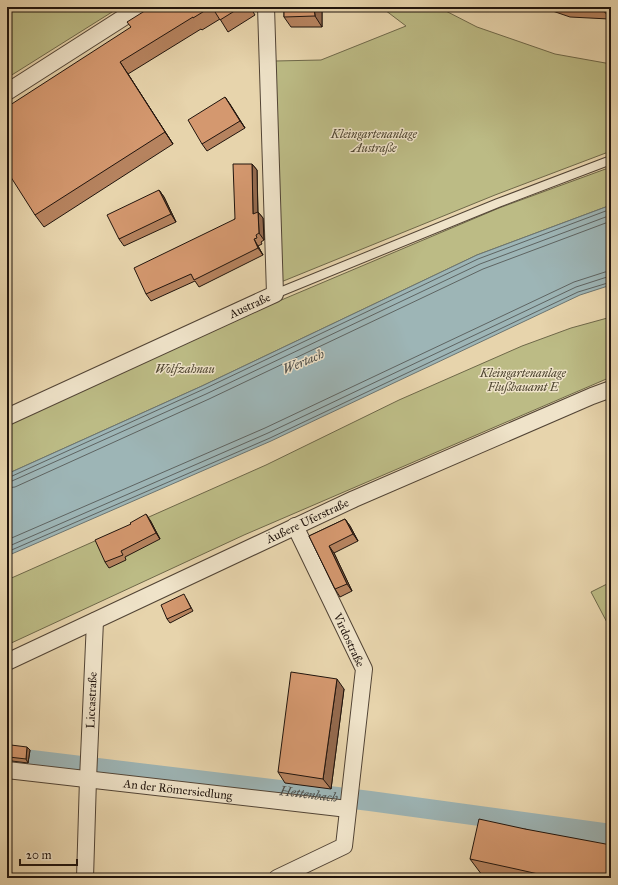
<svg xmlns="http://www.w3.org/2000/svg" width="618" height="885" font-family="'IM FELL Great Primer',serif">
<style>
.green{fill:#bcbb85;stroke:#6e6849}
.water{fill:#9db5b6;stroke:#6b7572}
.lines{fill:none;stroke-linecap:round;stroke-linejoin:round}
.shore{stroke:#5e6462;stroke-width:1}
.canal{stroke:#9db5b6;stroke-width:20}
.service-casing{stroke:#524435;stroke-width:10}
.minor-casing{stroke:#524435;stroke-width:18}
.service{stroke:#efe3c9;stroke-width:8}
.minor{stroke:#efe3c9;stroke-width:16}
.wall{fill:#b6835f;stroke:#20140d}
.shaded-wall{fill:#946a4e;stroke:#20140d}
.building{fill:#d4986f;stroke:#20140d}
.labels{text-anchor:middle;stroke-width:3;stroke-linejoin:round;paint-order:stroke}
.park-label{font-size:12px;font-style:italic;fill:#4f4631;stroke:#efe3c9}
.street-label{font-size:12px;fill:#20140d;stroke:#efe3c9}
.water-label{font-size:13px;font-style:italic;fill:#4c4c48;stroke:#efe3c9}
</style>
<rect width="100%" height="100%" fill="#e7d4ac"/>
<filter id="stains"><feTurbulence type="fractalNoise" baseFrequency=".005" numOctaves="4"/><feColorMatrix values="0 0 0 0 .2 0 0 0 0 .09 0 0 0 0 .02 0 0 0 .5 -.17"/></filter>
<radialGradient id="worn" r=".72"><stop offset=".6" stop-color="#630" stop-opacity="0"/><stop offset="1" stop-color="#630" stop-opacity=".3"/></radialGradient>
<!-- green -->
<path class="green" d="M7 7H120L7 78Z
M381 7H438L477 27 555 54 611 64V151L495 195 281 282 275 61 321 60 406 26Z
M611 167V205L477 255 202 386 7 474V425L279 301 499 208Z
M611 317V377L244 535 7 645V580L266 465 399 400 522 346 571 328Z
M611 582V630L591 592Z"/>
<!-- water -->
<path class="water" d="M611 205V285L580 295 271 441 7 556V474L202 386 477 255Z"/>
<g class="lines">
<!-- shore -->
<path class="shore" d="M7 477H10L204 389 478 259 611 209
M7 482 12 481 206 394 480 264 611 215
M7 488 15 487 209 399 483 269 611 221
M7 540 265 428 574 282 605 272 611 271
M7 547 268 433 576 287 607 277H611
M7 552 270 438 578 292 611 282"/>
<!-- canal -->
<path class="canal" id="s1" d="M7 757 370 801 611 834"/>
<!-- service casing -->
<g class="service-casing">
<path id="service" d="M275 294 498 203 611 160"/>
</g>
<!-- minor casing -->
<g class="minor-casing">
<g id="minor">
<path d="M7 92 140 7"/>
<path id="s2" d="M7 417 275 294 266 7"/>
<path id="s3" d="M7 662 354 499 592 396 611 389"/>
<path id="s4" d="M7 770 348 809"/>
<path id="s5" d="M85 878 88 779 95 621"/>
<path d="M277 878 344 846 364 669 295 526"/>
</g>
</g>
<!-- service -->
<use href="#service" class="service"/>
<!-- minor -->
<use href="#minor" class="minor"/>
</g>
<!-- wall -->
<path class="wall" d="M151 7H250L255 15 228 32 220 19 202 30 201 29 128 74 173 144 44 227 35 215 131 27Z
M284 7H322V27H291L284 17Z
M541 7H611V22L609 19 570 17Z
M225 97 245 128 207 151 202 144Z
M252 164 257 170 258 212 263 218 264 240 261 242 262 244 258 246 263 255 199 287 195 281 151 301 146 294 235 219Z
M159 190 164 197 176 222 124 246 119 239Z
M345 519 350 526 358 541 334 553 352 591 340 597 335 589 309 536Z
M150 520 160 539 125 557 126 560 109 568 105 562Z
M186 598 193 611 170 623 167 619Z
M344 689 331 789 285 783 278 772Z
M30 750 28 763 12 761 9 757Z
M525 829 611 878H495L482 875 470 859Z"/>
<!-- shaded-wall -->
<path class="shaded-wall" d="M314 7H322V27L315 16Z
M120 62 128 74 173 144 165 132Z
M225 97 230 104 245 128 240 121Z
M252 164 257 170 258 221 253 214Z
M159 190 164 197 176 222 171 214Z
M258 212 263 218 264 240 259 233Z
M254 239 258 246 263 255 258 248Z
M146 514 150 520 160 539 156 533Z
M345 519 350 526 358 541 353 534Z
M329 546 334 553 352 591 347 584Z
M337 679 344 689 331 789 323 779Z
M27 747 30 750 28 763 26 759Z"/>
<!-- building -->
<path class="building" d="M151 7H211L193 18V17L120 62 165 132 35 215 7 171V107L131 27 127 22Z
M212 7H241L220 20Z
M284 7H314L315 16 284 17Z
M570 7H611V14L605 13V9Z
M225 97 240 121 202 144 188 120Z
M233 164H252L253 214 258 212 259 233 256 235 257 238 254 239 258 248 194 280 191 274 146 294 134 268 235 219Z
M159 190 171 214 119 239 107 215Z
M146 514 156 533 121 551 123 555 105 562 95 540 131 524 130 523Z
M345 519 353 534 329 546 347 584 335 589 309 536Z
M184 594 191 608 167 619 161 605Z
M291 672 337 679 323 779 278 772Z
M11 745 27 747 26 759 9 757Z
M479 819 525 829 611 845V878H556L516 869 470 859Z"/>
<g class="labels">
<!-- park labels -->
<g class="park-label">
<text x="374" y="138">Kleingartenanlage<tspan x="374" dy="14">Austraße</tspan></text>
<text x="185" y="373">Wolfzahnau</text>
<text x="523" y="377">Kleingartenanlage<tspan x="523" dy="14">Flußbauamt E</tspan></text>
</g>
<!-- street labels -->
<g class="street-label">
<text dy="4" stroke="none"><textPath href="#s2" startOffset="267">Austraße</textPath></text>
<text dy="4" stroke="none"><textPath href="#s3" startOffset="332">Äußere Uferstraße</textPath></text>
<text transform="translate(349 640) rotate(65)" y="4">Virdostraße</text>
<text dy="4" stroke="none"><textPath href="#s5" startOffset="178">Liccastraße</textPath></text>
<text dy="4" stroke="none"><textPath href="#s4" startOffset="172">An der Römersiedlung</textPath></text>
</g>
<!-- water labels -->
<g class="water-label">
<text transform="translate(303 361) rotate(-23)" y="5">Wertach</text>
<text dy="5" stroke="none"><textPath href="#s1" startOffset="304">Hettenbach</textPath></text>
</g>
</g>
<!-- margin -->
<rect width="618" height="885" fill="none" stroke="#e7d4ac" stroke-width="24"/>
<rect x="8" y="8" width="602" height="869" fill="none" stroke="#20140d" stroke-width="2"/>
<rect x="12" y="12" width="594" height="861" fill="none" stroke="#20140d"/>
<!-- scale -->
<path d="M20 859v6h57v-6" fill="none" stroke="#20140d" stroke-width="2"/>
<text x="26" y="859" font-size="12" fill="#20140d" stroke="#efe3c9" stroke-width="3" paint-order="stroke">20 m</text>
<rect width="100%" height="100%" filter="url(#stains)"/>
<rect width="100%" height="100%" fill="url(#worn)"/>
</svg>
